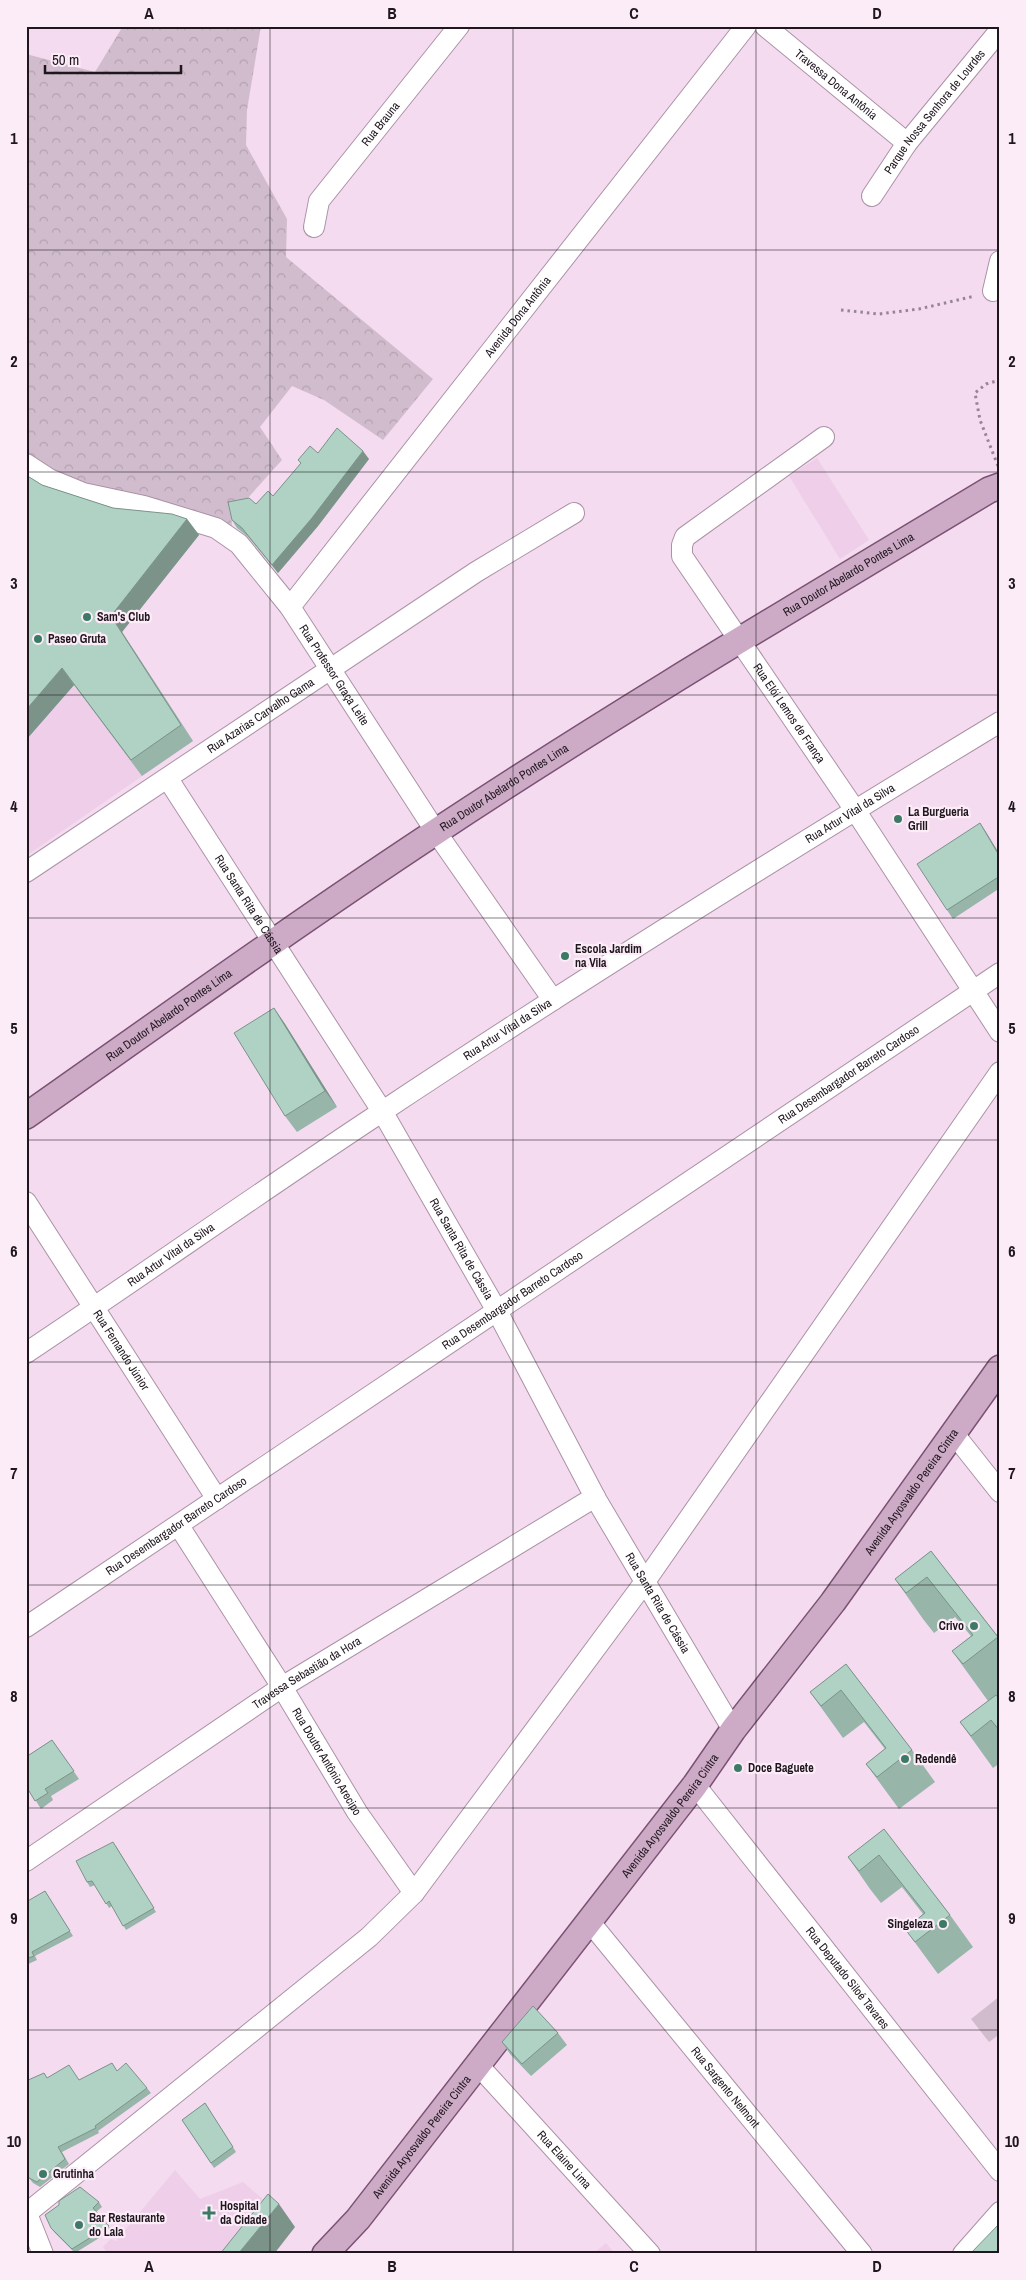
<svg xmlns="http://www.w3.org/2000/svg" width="1026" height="2280" font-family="'Archivo Narrow',sans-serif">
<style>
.built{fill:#eecee8}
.grass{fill:#d1bccd}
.forest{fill:url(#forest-crowns)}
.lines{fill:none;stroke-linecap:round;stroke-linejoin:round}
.minor-casing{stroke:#ab92a6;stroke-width:22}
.major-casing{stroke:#7a5273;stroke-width:28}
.path{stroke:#988594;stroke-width:3;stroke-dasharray:2.5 4;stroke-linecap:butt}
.minor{stroke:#fff;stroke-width:20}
.major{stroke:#cdabc7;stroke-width:25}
.wall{fill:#97b5a9}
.shaded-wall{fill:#7b9389}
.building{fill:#b0d2c4;stroke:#7b9389}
.grid{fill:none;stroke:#1f161e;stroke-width:1;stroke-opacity:0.55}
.poi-dot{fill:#3d7a65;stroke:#fcecf8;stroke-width:2}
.labels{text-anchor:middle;stroke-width:4.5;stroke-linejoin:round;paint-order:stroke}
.street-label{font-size:12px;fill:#1f161e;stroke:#fcecf8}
.poi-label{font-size:12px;font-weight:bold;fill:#1f161e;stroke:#fcecf8;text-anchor:start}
.neatline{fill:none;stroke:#1f161e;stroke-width:2}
.grid-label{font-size:16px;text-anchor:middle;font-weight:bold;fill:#1f161e}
</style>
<defs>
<pattern id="forest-crowns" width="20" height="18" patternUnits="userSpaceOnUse" patternTransform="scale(1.25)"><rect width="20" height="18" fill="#d1bccd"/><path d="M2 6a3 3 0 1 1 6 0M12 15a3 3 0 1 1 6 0" fill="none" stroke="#b3a1b0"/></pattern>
</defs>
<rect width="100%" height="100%" fill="#f5dbf0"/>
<!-- built -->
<path class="built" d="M817 458 869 540 840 559 789 476Z
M26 484 201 532 122 632 193 741 26 856Z
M175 2170 200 2199 243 2182 295 2227 274 2254H108L103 2247 111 2239 116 2241Z
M606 2243 615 2254H593Z"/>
<!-- grass -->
<path class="grass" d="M1000 1996V2034L989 2042 971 2019Z"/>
<!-- forest -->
<path class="forest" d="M123 26H261L247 110 246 145 287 219 286 257 433 379 383 440 324 400 292 386 260 427 282 460 246 500 231 508 232 528 45 473 26 456V54L95 72Z"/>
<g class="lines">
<!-- minor casing -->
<g class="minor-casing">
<g id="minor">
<path id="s1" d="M765 26 907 143"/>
<path id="s2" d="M872 196 907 143 1000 30"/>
<path id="s3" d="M314 227 319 201 459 26"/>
<path d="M993 291 1000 261"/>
<path id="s4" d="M824 437 685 537 682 545V556L855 810 1000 1032"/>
<path id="s5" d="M26 464 49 479 83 493 144 506 216 528 239 544 290 607 436 832 553 1000"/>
<path id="s6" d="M290 607 746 26"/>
<path id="s7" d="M168 779 382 1111 497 1311 596 1499 733 1730"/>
<path id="s8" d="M26 872 476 572 574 513"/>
<path id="s9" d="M26 1202 217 1499"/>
<path id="s10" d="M26 1353C146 1273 263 1190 383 1111 586 976 792 848 1000 722"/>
<path d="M954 1434 1000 1492"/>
<path id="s11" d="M179 1526 282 1687 357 1812 414 1893"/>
<path id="s12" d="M26 1627 1000 973"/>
<path id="s13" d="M695 1785 1000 2171"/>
<path id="s14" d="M26 1861 282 1687 595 1497"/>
<path id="s15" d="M589 1921 862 2254"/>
<path id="s16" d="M478 2065 650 2254"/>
<path d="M26 2211 43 2254"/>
<path d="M27 2213 369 1937 414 1893 644 1583 1000 1072"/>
<path d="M963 2254 1000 2212"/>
</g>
</g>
<!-- major casing -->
<g class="major-casing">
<g id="major">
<path id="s17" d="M26 1116C161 1021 296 924 434 833 615 713 803 602 989 490L1000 486"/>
<path id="s18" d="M325 2254 358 2219 695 1785 733 1730 833 1602 1000 1368"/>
</g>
</g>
<!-- path -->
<path class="path" d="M841 310 879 314 919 309 975 296
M998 466 980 420 975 393 986 384 1000 380"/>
<!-- minor -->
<use href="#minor" class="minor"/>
<!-- major -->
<use href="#major" class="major"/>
</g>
<!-- wall -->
<path class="wall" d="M318 453 369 459 318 526 278 573 248 537 237 528 232 520 256 504 273 496 301 464 298 460Z
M26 475 42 485 113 508 187 519 199 535 122 632 193 741 142 776 74 685 26 740Z
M980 823 1000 855V888L953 919 947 910Z
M274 1008 285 1024 337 1107 297 1132 285 1116Z
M931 1551 1000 1639V1697L998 1698 1000 1700V1763L993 1768 960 1722 988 1701 952 1651 971 1636 955 1617 934 1633 923 1619 895 1579Z
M846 1664 912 1750 935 1782 899 1809 866 1764 885 1749 864 1722 843 1738 810 1692Z
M52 1740 79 1779 51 1796 53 1800 41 1809 30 1791 26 1793V1757Z
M884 1829 950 1915 973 1947 938 1974 905 1929 923 1914 902 1887 881 1903 870 1889 848 1857Z
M116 1846 156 1912 126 1930 112 1906 109 1908 95 1885 90 1887 87 1882Z
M45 1891 73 1936 35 1956 37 1960 26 1965V1912L29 1911Z
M558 2033 567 2045 531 2076 510 2054 502 2042Z
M117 2071 147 2088 151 2093 98 2131 99 2133 62 2152 69 2164 40 2187 33 2183 29 2178 48 2078 79 2080Z
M205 2103 236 2152 214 2168 182 2120Z
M99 2202 102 2207 96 2212 112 2230 75 2253 54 2232 51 2228 59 2205Z"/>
<!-- shaded-wall -->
<path class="shaded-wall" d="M363 451 369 459 318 526 278 573 272 565Z
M187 519 199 535 122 632 193 741 111 616Z
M62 668 74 685 26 740V710Z
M980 823 986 832 1000 855V857Z
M274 1008 285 1024 337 1107 325 1091Z
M279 2204 295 2227 274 2254H238Z"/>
<!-- building -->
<path class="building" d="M337 428 363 451 312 518 272 565 242 528 232 520 228 502 249 498 256 504 268 491 273 496 301 463 298 460 310 446 318 453Z
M26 475 42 485 113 508 172 514 187 519 111 616 181 725 131 760 62 668 26 710Z
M980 823 1000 857V876L947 910 917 864Z
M274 1008 325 1091 285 1116 234 1033Z
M931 1551 998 1637 963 1664 952 1651 973 1635 927 1577 906 1593 895 1579Z
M846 1664 912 1750 877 1777 866 1764 886 1748 841 1690 821 1706 810 1692Z
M996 1695 1000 1700V1731L991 1720 971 1736 960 1722Z
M52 1740 74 1771 45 1789 48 1793 35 1801 26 1786V1757Z
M884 1829 950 1915 915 1942 905 1929 925 1913 879 1855 859 1871 848 1857Z
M113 1842 154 1908 123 1926 109 1901 106 1904 92 1881 87 1882 76 1861Z
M45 1891 70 1931 32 1952 34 1956 26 1959V1912L29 1911 26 1907V1902Z
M533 2006 558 2033 522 2064 502 2042Z
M112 2063 117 2071 126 2063 147 2088 95 2126 96 2128 58 2147 65 2159 37 2182 29 2178 26 2170V2081L44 2073 47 2078 69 2065 79 2080Z
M205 2103 233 2147 211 2163 182 2120Z
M80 2187 99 2202 93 2208 109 2226 72 2249 51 2228 45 2215 59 2205V2201Z
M268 2194 279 2204 238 2254H220Z
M1000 2223V2254H970Z"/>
<!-- grid -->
<path class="grid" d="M270 26V2254M513 26V2254M756 26V2254M26 250H1000M26 472H1000M26 695H1000M26 918H1000M26 1140H1000M26 1362H1000M26 1585H1000M26 1808H1000M26 2030H1000"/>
<!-- markers -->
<g class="poi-dot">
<circle cx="87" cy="617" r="5"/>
<circle cx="38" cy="639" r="5"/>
<circle cx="898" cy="819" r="5"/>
<circle cx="565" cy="956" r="5"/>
<circle cx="974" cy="1626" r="5"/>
<circle cx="905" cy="1759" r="5"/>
<circle cx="738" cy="1768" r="5"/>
<circle cx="943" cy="1924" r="5"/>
<circle cx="43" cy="2174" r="5"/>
<path d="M206.5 2205.5h5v5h5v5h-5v5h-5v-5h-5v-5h5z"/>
<circle cx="79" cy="2225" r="5"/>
</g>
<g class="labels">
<!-- street labels -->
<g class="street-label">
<text dy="4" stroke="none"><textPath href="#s1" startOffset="92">Travessa Dona Antônia</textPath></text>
<text dy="4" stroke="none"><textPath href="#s2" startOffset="105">Parque Nossa Senhora de Lourdes</textPath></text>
<text dy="4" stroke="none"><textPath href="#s3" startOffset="125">Rua Brauna</textPath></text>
<text dy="4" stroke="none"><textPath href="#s6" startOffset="369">Avenida Dona Antônia</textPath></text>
<text dy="4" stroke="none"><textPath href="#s17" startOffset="985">Rua Doutor Abelardo Pontes Lima</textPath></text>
<text dy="4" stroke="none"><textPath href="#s5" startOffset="392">Rua Professor Graça Leite</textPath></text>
<text dy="4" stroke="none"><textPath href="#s4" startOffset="381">Rua Elói Lemos de França</textPath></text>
<text dy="4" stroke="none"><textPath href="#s8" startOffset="282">Rua Azarias Carvalho Gama</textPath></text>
<text dy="4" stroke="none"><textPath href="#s17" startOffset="580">Rua Doutor Abelardo Pontes Lima</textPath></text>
<text dy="4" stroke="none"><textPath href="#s10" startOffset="985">Rua Artur Vital da Silva</textPath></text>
<text dy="4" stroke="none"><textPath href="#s7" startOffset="149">Rua Santa Rita de Cássia</textPath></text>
<text dy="4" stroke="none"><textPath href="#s17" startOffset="175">Rua Doutor Abelardo Pontes Lima</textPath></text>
<text dy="4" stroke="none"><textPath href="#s10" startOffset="580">Rua Artur Vital da Silva</textPath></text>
<text dy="4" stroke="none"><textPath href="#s12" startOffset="991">Rua Desembargador Barreto Cardoso</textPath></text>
<text dy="4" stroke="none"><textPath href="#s7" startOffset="554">Rua Santa Rita de Cássia</textPath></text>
<text dy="4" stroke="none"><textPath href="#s10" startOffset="175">Rua Artur Vital da Silva</textPath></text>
<text dy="4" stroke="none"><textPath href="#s12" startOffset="586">Rua Desembargador Barreto Cardoso</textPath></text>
<text dy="4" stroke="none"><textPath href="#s9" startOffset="176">Rua Fernando Júnior</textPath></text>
<text dy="4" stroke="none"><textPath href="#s18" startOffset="962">Avenida Aryosvaldo Pereira Cintra</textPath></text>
<text dy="4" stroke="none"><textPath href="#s12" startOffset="181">Rua Desembargador Barreto Cardoso</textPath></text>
<text dy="4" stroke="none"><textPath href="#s7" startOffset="959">Rua Santa Rita de Cássia</textPath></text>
<text dy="4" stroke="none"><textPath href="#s14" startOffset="338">Travessa Sebastião da Hora</textPath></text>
<text dy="4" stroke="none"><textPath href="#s11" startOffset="278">Rua Doutor Antônio Arecipo</textPath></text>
<text dy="4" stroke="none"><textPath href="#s18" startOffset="558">Avenida Aryosvaldo Pereira Cintra</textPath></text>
<text dy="4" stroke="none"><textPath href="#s13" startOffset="246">Rua Deputado Siloé Tavares</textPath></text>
<text dy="4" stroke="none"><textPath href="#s15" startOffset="215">Rua Sargento Nelmont</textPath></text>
<text dy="4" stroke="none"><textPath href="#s18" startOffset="152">Avenida Aryosvaldo Pereira Cintra</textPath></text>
<text dy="4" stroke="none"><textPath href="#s16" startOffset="128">Rua Elaine Lima</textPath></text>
</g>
<!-- poi labels -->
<g class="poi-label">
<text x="97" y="621">Sam's Club</text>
<text x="48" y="643">Paseo Gruta</text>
<text x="908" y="816">La Burgueria<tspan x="908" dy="14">Grill</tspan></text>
<text x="575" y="953">Escola Jardim<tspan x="575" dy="14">na Vila</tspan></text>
<text x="964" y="1630" text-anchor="end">Crivo</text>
<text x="915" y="1763">Redendê</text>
<text x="748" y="1772">Doce Baguete</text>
<text x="933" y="1928" text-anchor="end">Singeleza</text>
<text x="53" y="2178">Grutinha</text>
<text x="220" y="2210">Hospital<tspan x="220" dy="14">da Cidade</tspan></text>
<text x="89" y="2222">Bar Restaurante<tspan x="89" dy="14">do Lala</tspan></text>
</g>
</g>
<!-- border -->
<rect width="1026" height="2280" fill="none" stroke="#fcecf8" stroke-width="55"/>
<!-- scale -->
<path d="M45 65v8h136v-8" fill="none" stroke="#1f161e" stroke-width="2.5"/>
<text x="52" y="65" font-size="15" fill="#1f161e" stroke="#fcecf8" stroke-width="4" paint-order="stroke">50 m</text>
<rect x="28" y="28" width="970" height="2224" class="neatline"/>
<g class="grid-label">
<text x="149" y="19">A</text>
<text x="392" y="19">B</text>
<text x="634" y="19">C</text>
<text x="877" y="19">D</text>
<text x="14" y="144">1</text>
<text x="1012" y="144">1</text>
<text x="14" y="367">2</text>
<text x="1012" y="367">2</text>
<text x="14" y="589">3</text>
<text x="1012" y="589">3</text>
<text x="14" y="812">4</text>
<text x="1012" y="812">4</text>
<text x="14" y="1034">5</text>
<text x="1012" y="1034">5</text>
<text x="14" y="1257">6</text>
<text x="1012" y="1257">6</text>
<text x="14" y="1479">7</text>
<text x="1012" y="1479">7</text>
<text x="14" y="1702">8</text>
<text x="1012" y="1702">8</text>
<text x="14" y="1924">9</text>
<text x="1012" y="1924">9</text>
<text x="14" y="2147">10</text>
<text x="1012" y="2147">10</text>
<text x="149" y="2272">A</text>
<text x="392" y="2272">B</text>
<text x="634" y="2272">C</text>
<text x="877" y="2272">D</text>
</g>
</svg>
